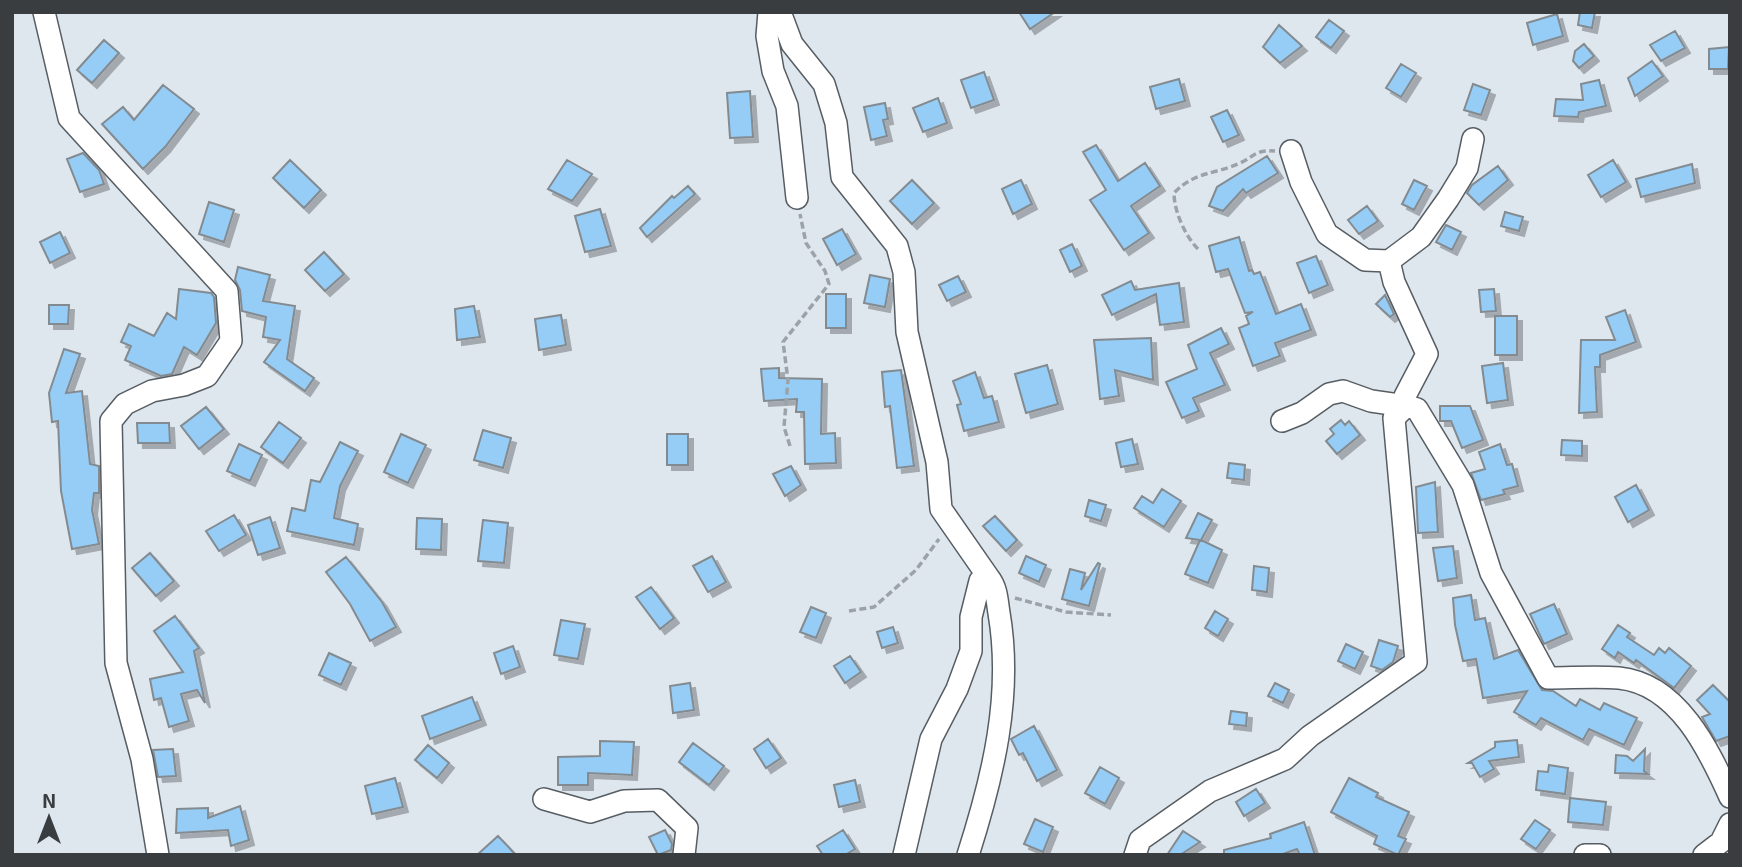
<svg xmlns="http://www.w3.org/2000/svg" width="1742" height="867" font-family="'Exo 2',sans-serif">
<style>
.building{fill:#95cdf7;stroke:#838b91;stroke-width:2;filter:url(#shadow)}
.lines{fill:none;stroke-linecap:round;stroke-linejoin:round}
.minor-casing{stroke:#565d63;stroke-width:24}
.path{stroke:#9ca3a8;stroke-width:3.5;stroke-dasharray:7 3.5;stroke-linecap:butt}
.minor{stroke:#fff;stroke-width:21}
</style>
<defs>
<filter id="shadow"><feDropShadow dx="5" dy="5" stdDeviation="0" flood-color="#0004"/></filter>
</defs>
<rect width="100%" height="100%" fill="#dee7ed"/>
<!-- building -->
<path class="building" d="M1019 12H1055L1030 29Z
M1580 12H1595L1592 28 1578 25Z
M1557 14 1563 36 1533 45 1527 23Z
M1329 20 1344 31 1331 48 1316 37Z
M1279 25 1302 46 1280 63 1263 47Z
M1675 31 1685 48 1661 61 1650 45Z
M104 40 119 53 92 83 77 70Z
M1584 44 1594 56 1579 68 1573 61 1575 51Z
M1729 47 1728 69H1709V49Z
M1652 61 1663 76 1635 96 1628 78Z
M1401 64 1416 73 1401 97 1386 88Z
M984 72 994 100 971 108 961 80Z
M1179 79 1185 101 1156 109 1150 87Z
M1599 80 1606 106 1579 112 1578 117 1554 116 1556 99 1583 100 1581 84Z
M1473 84 1490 90 1481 115 1464 110Z
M163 85 194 109 165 147 143 169 102 124 123 107 134 120Z
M750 91 753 137 730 138 727 93Z
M938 98 947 123 923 132 913 108Z
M885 103 888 119 883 120 887 136 871 140 864 107Z
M1227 110 1239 135 1223 142 1211 117Z
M1096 145 1118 181 1145 163 1160 186 1131 206 1149 233 1124 250 1090 200 1106 190 1083 152Z
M83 153 99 170 104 184 80 192 67 159Z
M1267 156 1278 173 1246 193 1243 189 1223 211 1209 206 1217 187Z
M290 160 321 190 304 208 273 178Z
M567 160 592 174 572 201 548 189Z
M1613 160 1626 182 1601 197 1588 175Z
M1692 164 1695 183 1641 197 1636 179Z
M1498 166 1508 180 1479 205 1467 193 1472 185Z
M912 180 934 203 912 224 890 201Z
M1021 180 1032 204 1013 214 1002 189Z
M1414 180 1427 186 1414 210 1402 204Z
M688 186 695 194 647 237 640 228 672 196 674 198Z
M209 202 234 210 224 242 199 234Z
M1367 206 1378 221 1359 234 1348 220Z
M600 209 611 246 585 252 575 216Z
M1505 212 1523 217 1519 231 1501 226Z
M1446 225 1461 232 1452 250 1436 242Z
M842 229 856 254 837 265 823 239Z
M60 232 70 253 50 263 40 242Z
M1239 237 1249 271 1252 270 1254 274 1260 272 1276 314 1301 304 1311 330 1275 343 1280 356 1253 366 1239 328 1249 324 1246 316 1253 312 1245 313 1228 269 1216 272 1209 246Z
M1072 244 1082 266 1070 272 1060 250Z
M324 252 344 274 325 291 305 270Z
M1316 256 1328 285 1309 293 1297 263Z
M238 267 270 275 263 301 295 306 287 359 314 378 305 391 264 362 280 340 263 337 266 317 242 311 240 290 235 280Z
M870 275 890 279 885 307 864 303Z
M958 276 966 292 947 301 939 285Z
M1131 281 1135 290 1179 283 1184 322 1160 325 1156 294 1112 315 1102 295Z
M179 289 211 293 214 297 216 323 197 355 184 347 172 374 161 376 125 360 131 346 121 342 129 324 154 336 167 313 176 319Z
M1494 289 1496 311 1481 312 1479 290Z
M826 294H846V328H826Z
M1385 295 1394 314 1390 317 1376 304Z
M49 305H69L68 324H49Z
M474 306 480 337 457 340 455 309Z
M1625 310 1636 342 1600 355V367H1595L1597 412 1579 413 1581 340H1615L1606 317Z
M561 315 566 345 539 350 535 319Z
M1495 316H1517V355H1495Z
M1221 328 1229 344 1210 353 1225 385 1193 398 1199 411 1182 418 1166 382 1197 369 1188 345Z
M1151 338 1153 380 1115 370 1119 396 1100 399 1094 340Z
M64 349 80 354 66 393 82 391 90 464 99 466V493H94L92 510 99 544 72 549 61 491 58 421 52 422 49 393Z
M1503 363 1508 400 1487 403 1482 366Z
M1047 365 1058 404 1026 413 1015 374Z
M779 368V378L822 379 821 434 835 433 836 463 805 464 804 412H796L797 399 764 401 761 369Z
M901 370 914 466 897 468 890 406 885 407 882 372Z
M975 372 984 398 992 396 999 422 964 431 957 405 961 404 953 381Z
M1440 406H1470L1483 440 1462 448 1451 421H1440Z
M206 407 224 429 199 449 181 426Z
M1341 420 1345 425 1349 421 1360 435 1337 454 1326 441 1334 434 1330 429Z
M279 422 301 438 283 463 261 447Z
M137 423H169L170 443H138Z
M483 430 511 438 503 468 474 460Z
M401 434 426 445 408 483 384 472Z
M667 434H688V465H667Z
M1132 439 1138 464 1121 467 1116 443Z
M1562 440 1582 441V456L1561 455Z
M340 442 358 451 340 486 334 518 358 524 354 545 287 531 292 508 305 511 311 480 320 482Z
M239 444 262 455 250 481 227 471Z
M1500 444 1507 465 1512 464 1518 486 1503 490 1505 494 1481 500 1471 473 1485 469 1479 452Z
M1229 463 1245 465 1244 480 1227 478Z
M791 466 801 485 785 496 773 474Z
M1435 482 1438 532 1418 533 1416 487Z
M1636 485 1649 510 1628 522 1615 497Z
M1162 489 1181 501 1164 527 1134 508 1142 496 1153 503Z
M1089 500 1106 505 1101 521 1085 516Z
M1198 513 1212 520 1201 540 1222 550 1208 583 1185 574 1200 540 1186 538Z
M234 515 246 535 219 551 206 531Z
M995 516 1017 540 1006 551 983 526Z
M270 517 280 548 258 555 248 525Z
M417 518 442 519 441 550 416 549Z
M483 520 508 523 504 563 478 561Z
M1453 546 1457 578 1438 581 1433 548Z
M150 553 174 581 156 596 132 568Z
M712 556 726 582 708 592 693 566Z
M1026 556 1046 565 1039 582 1019 573Z
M346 557 382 602 396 627 370 641 350 604 326 572Z
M1098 563 1100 564 1089 606 1062 599 1070 569 1085 573 1081 590Z
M1254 566 1269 568 1267 592 1252 590Z
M651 587 674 618 660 629 636 597Z
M1471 595 1475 620 1485 618 1494 659 1518 650 1542 690 1553 691 1576 706 1580 699 1600 710 1604 703 1637 718 1624 745 1589 729 1583 740 1541 718 1536 725 1514 712 1527 691 1483 698 1476 659 1463 661 1455 625 1453 598Z
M1554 604 1567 634 1544 644 1530 614Z
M811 607 826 613 816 638 800 632Z
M1215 611 1228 619 1218 636 1205 628Z
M175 616 199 648 194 651 205 703 197 690 181 694 189 721 169 727 161 698 154 700 150 679 183 672 154 631Z
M561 620 585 624 578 659 554 655Z
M1618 625 1630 633 1627 637 1654 655 1659 648 1665 653 1669 648 1691 666 1674 688 1636 660 1634 663 1618 652 1615 658 1602 649Z
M893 627 898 643 882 648 877 632Z
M1379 640 1398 646 1393 662 1382 670 1371 666Z
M1346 644 1363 652 1355 669 1338 661Z
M513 646 520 667 501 674 494 653Z
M329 653 351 663 341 685 319 675Z
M850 656 861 672 845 683 834 666Z
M690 683 694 710 673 713 670 686Z
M1275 683 1289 690 1283 703 1268 696Z
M1713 685 1730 702V736L1716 741 1702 717 1710 714 1697 700Z
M472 697 481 720 430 739 422 716Z
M1231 711 1247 713 1246 726 1229 724Z
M1034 726 1057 770 1037 781 1023 753 1019 755 1011 739Z
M768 739 781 758 766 768 754 749Z
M1517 740 1519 757 1489 761 1494 769 1480 777 1472 763H1468L1495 747V742Z
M600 741 634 742 632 775 588 773V785H558V757L600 756Z
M693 743 724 766 709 785 679 762Z
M428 745 449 763 437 778 415 760Z
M173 749 176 776 158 777 153 750Z
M1645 749 1644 771 1648 774 1615 773 1616 755 1627 756 1633 761Z
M1549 765 1568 768 1565 794 1536 790 1538 771 1548 772Z
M1100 767 1119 778 1105 804 1085 793Z
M395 778 403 807 372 814 365 786Z
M1349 778 1378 793 1376 797 1409 812 1398 836 1406 839 1398 855 1374 844 1377 836 1331 812Z
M855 780 860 802 839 807 834 785Z
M1256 789 1265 803 1244 816 1236 802Z
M1570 798 1606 802 1603 825 1568 822Z
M240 806 249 840 231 846 228 830 176 833 177 809 208 808V818Z
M1035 819 1053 827 1043 852 1024 844Z
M1535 820 1550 830 1536 849 1521 839Z
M1304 822 1315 855H1300L1297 849 1280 855H1224V850L1271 838 1270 834Z
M665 830 672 844 671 850 658 855 649 837Z
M843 830 855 849 845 855H823L817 846Z
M1183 831 1200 842 1180 855H1167Z
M498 836 516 855H477Z"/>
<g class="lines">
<!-- minor casing -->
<g class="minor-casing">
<path id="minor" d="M44 12 69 118 227 291 231 341 207 376 184 385 152 391 125 404 111 421 116 663 142 759 158 855
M769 12 767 36 773 71 787 106 797 198
M780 12 792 44 824 84 836 123 842 177 897 246 904 272 907 332 937 462 941 509 989 578
M1291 151 1301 182 1327 234 1365 260 1389 261
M1282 421 1302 413 1329 394 1343 391 1371 401 1406 406 1405 396 1427 354 1394 282 1389 261 1421 237 1448 199 1467 168 1473 139
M544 799 590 812 624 801 658 800 687 828 684 855
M904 855 931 739 957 689 971 651V617L980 581 989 578C997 588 997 601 999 613 1013 695 993 777 968 855
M1135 855 1140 840 1210 791 1285 759 1310 736 1416 662 1394 418 1406 406 1417 409 1463 485 1491 573 1548 678C1572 678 1596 676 1619 678 1678 684 1709 750 1730 797
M1585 855H1600
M1704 855 1721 842 1730 824"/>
</g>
<!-- path -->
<path class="path" d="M1198 249C1185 236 1174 211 1174 193 1195 171 1214 175 1240 163 1257 155 1254 150 1275 151
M790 446 784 427 788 380 783 342 829 284 825 271 806 243 800 214
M1015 598 1066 612 1111 615
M849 611 874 607 916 570 939 539"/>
<!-- minor -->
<use href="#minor" class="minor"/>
</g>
<!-- border -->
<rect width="1742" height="867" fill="none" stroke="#3a3d40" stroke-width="28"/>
<!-- north arrow -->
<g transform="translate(49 818)" stroke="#dee7ed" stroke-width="5" paint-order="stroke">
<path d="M0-5L12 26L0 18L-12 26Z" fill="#3a3d40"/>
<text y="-10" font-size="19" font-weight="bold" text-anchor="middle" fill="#3a3d40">N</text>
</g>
</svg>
